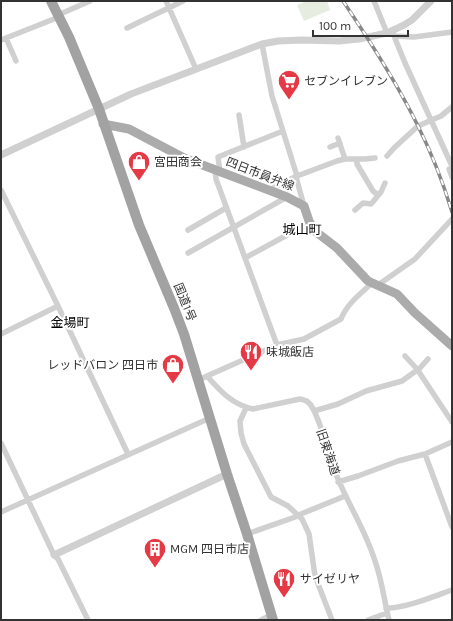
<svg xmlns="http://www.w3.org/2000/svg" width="453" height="621" font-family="Karla,'Noto Sans JP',sans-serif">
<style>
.green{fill:#e6ecdf}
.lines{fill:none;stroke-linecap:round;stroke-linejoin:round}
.minor{stroke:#d0d0d0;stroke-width:5.5}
.tertiary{stroke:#d0d0d0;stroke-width:7}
.primary{stroke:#ababab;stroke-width:9}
.trunk{stroke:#a2a2a2;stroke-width:10}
.rail-casing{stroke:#888;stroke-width:3.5}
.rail{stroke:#fff;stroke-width:2;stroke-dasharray:6;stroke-linecap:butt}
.labels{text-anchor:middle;stroke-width:4;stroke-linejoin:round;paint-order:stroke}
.poi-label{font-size:12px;fill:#333;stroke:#fff;text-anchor:start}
.street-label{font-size:12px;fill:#333;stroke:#fff}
.neighbourhood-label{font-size:13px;fill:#000;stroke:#fff}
</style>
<rect width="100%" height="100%" fill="#fff"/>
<!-- green -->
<path class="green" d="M307 1H327L330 10 304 21 297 5Z"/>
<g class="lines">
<!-- minor -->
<path class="minor" d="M166 1 196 69
M374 1 387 33
M58 15 90 1
M127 28 183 1
M392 31 405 63 452 166
M394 36 414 37 452 32
M6 38 16 61
M1 40 59 17
M262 44 272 96 297 176
M239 115 244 147
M338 138 345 159
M330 147 340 143
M387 156 394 148 418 126 441 116 452 107
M357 159V164L373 191 378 195
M452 168 449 169 452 177
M215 170 216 179 277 345
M220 172 218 157 283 131
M296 177 304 206
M1 190 58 306 128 454
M269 190 297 176 337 161 345 159H365L375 158
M355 210 363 203 371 204 381 192 385 183
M188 230 226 208
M188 253 287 197
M245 258 287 235 311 225
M378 285 415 259 452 219
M1 334 58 306
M405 356 417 369 452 422
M207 376 277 345 304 339 341 319C347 304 360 294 372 283
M199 380 207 376C220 391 233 405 253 409L300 399C304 400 307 400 310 404 319 416 326 444 330 458 341 494 364 525 375 561 382 580 384 600 389 620
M246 408 240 421 241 433 244 444 271 497 288 506 302 519 309 534 315 576 332 620
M314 411 338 404 366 391 402 381 420 368 428 359
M1 443 54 555 58 559 88 620
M425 454 452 527
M338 482 358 476 398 461 425 454 452 442
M1 512 210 418
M247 534 298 516 301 514 345 496
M386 608C404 609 435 596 452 590
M261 620 271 615
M368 620 387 613"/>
<!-- tertiary -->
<path class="tertiary" d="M1 155 131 94 262 44 278 41 302 40 339 41 359 39 387 33 404 25 412 20 431 1
M54 555 227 474"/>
<!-- primary -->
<path class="primary" d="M103 124 129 129 184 158 287 197 304 206 309 221 315 231 337 248 368 281 397 294 415 313 452 346"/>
<!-- trunk -->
<path class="trunk" d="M51 1 69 37 99 109 139 225 174 308 184 334 227 474 247 534 273 620"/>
<!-- rail casing -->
<g class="rail-casing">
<path id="rail" d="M343 1C370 41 397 83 418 126 432 154 443 182 452 212"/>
</g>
<!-- rail -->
<use href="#rail" class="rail"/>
</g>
<!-- icons -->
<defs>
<g id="supermarket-pin" transform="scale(1.15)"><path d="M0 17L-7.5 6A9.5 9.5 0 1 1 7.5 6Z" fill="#e63946" stroke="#fff"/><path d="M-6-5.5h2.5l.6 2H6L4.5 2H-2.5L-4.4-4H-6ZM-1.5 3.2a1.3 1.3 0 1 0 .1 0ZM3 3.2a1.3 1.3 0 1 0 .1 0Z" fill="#fff"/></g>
<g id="shop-pin" transform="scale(1.15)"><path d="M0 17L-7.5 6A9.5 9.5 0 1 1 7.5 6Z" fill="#e63946" stroke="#fff"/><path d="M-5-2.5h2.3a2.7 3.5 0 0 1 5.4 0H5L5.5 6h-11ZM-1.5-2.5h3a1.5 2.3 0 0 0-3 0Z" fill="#fff"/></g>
<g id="restaurant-pin" transform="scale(1.15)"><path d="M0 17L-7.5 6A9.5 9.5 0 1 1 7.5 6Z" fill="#e63946" stroke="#fff"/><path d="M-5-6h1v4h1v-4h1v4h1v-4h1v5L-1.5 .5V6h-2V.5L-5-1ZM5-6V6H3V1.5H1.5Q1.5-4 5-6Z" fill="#fff"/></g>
<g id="building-pin" transform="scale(1.15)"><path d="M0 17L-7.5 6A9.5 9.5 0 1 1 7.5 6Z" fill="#e63946" stroke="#fff"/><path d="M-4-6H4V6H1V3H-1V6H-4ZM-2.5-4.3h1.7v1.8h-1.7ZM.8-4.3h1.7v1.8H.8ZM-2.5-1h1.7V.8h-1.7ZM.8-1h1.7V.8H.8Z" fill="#fff"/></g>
</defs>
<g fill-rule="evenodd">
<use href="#supermarket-pin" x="289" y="81"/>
<use href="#shop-pin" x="139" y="162"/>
<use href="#restaurant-pin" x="251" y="352"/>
<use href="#shop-pin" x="173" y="365"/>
<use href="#building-pin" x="155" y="549"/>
<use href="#restaurant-pin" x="284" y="579"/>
</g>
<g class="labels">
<!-- poi labels -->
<g class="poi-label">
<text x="304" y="85">セブンイレブン</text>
<text x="154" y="166">宮田商会</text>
<text x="266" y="356">味城飯店</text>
<text x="158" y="369" text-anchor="end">レッドバロン 四日市</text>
<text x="170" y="553">MGM 四日市店</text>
<text x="300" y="583">サイゼリヤ</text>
</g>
<!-- street labels -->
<g class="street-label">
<text transform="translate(260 174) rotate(21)" y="4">四日市員弁線</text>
<text transform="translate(185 302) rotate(68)" y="4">国道1号</text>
<text transform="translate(328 452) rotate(71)" y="4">旧東海道</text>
</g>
<!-- neighbourhood labels -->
<g class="neighbourhood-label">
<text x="302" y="234">城山町</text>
<text x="70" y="327">金場町</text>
</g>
</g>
<!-- border -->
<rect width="453" height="621" fill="none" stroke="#333333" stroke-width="4"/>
<!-- scale -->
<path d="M313 30v6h95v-6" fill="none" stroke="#333333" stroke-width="2"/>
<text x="319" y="30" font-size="12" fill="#333333" stroke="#ffffff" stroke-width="3" paint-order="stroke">100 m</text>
</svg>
